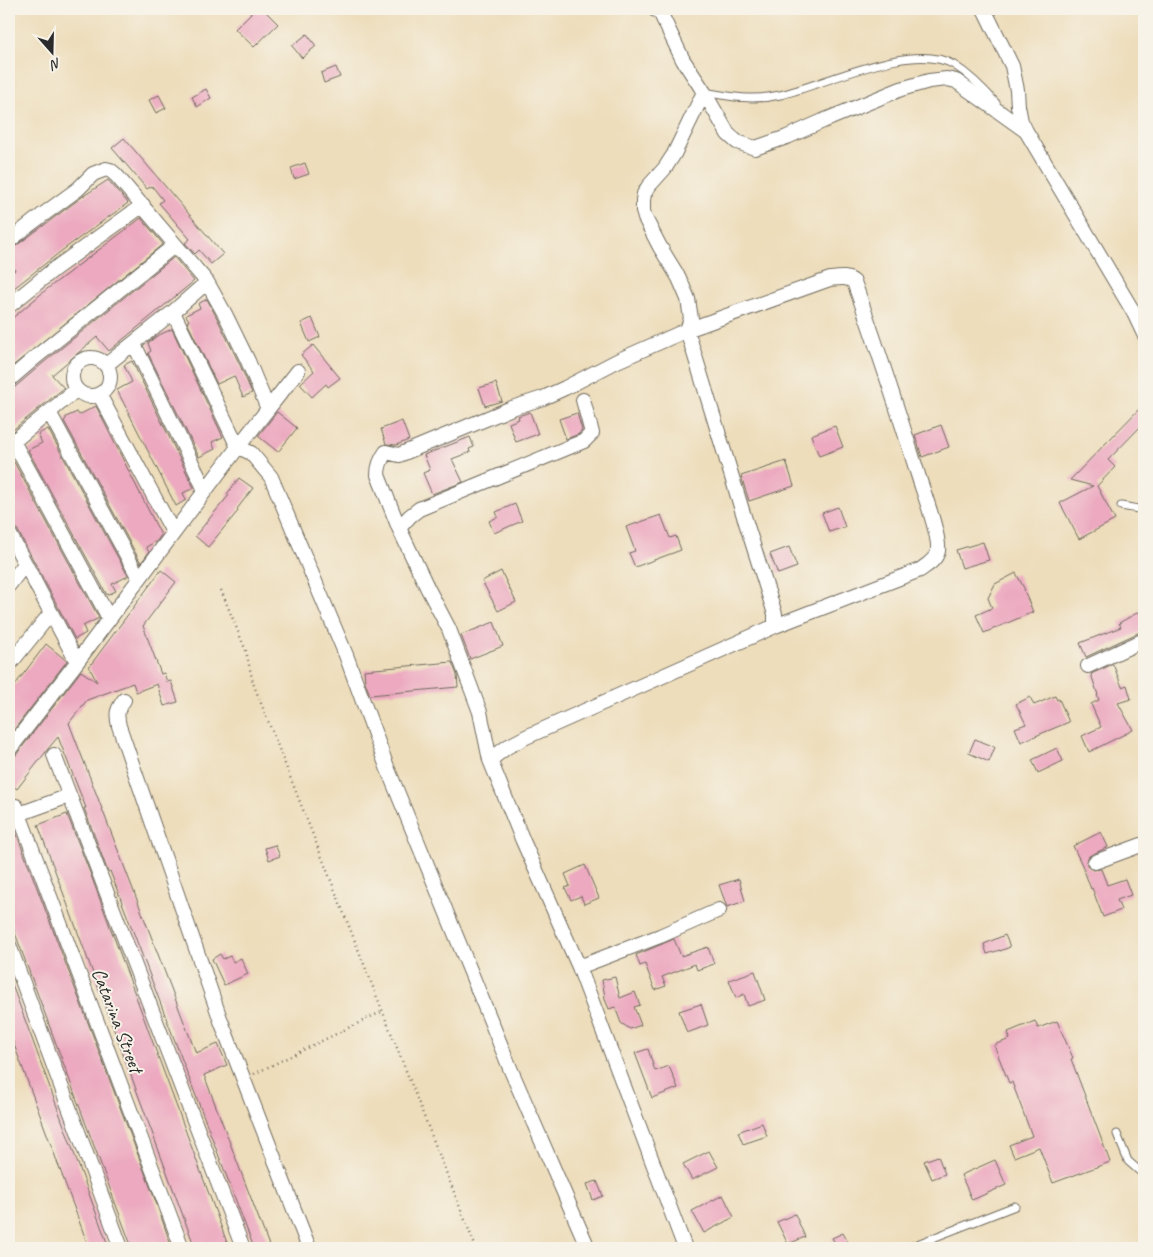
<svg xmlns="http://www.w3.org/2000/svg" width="1153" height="1257" font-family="Caveat,sans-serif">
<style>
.building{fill:#eca9c0}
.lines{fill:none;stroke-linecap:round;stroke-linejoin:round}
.lane-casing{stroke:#6f695d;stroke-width:9}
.street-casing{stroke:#6f695d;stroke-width:16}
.path{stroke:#6f695d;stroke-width:2.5;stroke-dasharray:1 4;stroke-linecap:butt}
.lane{stroke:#fff;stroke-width:7}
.street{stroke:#fff;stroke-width:14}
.labels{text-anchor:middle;stroke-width:4;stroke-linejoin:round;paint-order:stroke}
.street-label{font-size:20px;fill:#2b2b2b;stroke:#f7f3e8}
</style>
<rect width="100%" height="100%" fill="#f7f3e8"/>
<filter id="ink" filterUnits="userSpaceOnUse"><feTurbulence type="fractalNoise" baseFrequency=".02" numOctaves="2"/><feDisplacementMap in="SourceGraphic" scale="10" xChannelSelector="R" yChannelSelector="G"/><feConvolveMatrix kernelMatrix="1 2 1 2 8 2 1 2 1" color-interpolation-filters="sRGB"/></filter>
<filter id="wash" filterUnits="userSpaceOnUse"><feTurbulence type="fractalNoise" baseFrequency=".0096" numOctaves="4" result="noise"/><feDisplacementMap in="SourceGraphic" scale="20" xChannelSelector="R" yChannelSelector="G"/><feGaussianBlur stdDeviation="1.12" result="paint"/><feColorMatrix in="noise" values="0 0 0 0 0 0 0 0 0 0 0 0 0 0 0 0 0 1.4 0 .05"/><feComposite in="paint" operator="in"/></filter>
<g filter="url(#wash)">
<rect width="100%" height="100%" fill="#edddbb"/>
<g id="blocks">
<!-- building -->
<path class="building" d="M255 9H263L278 24 254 47 235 29Z
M307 34 316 46 302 58 292 46Z
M336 67 340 77 324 83 321 73Z
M206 89 211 98 197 107 192 97Z
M159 95 166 108 156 113 149 100Z
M124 138 223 254 211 264 199 250 195 254 185 243 190 239 159 203 163 200 152 186 147 189 112 148Z
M305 163 309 174 294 179 291 168Z
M108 180 128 203 64 249 9 292V275L15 270 9 262V251L82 197Z
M141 218 163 244 9 369V321L47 289Z
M174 257 194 281 109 351 97 337 52 375 64 388 9 433V389L15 387 43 363Z
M207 299 218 320 240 365 252 393 243 397 234 376 217 384 187 322 189 321 186 315 200 308 198 304Z
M312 318 320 337 309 342 301 323Z
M172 329 223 437 212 442 215 449 199 457 148 353 151 351 148 343 157 336Z
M313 345 340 378 328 387 326 384 312 397 300 384 314 371 301 355Z
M132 361 194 488 183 493 186 500 176 506 117 390 132 382 124 365Z
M496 383 502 401 485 406 479 388Z
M1144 404V423L1108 460 1115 467 1097 486 1115 520 1079 539 1060 503 1093 486 1070 480Z
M96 406 161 535 157 541 146 547 149 552 141 563 64 421 66 419V417L77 412 79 415Z
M277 412 297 428 278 452 258 436Z
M530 412 538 434 516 442 509 423 519 419 518 416Z
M577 413 582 430 579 434 566 439 559 419Z
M402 421 409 440 396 445 386 444 381 429Z
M941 425 949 447 922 457 915 435Z
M835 426 843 447 819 456 811 435Z
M48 429 128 576 112 584 116 591 107 595 28 450 42 443 38 434Z
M470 437 474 447 469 449 470 452 452 459 463 482 432 494 423 473 430 470 424 455Z
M786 461 794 486 749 501 741 476Z
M14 462 99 618 83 626 86 633 75 639 17 529 9 516V465Z
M239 478 253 488 237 509 238 511 208 547 195 536 229 495 227 494Z
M515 504 522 521 494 533 489 521 498 517 496 512Z
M838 507 845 527 829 532 822 513Z
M661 515 670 538 676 536 681 550 635 567 629 553 635 551 626 527Z
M983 542 989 560 962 568 956 550Z
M789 547 797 567 778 574 770 554Z
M161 570 176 582 143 626 161 674 164 673 167 682 171 681 178 702 164 706 157 684 136 692 133 683 87 700 69 723 196 1053 218 1044 227 1065 204 1075 270 1248H254L110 871 108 872 84 808H86L58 737 47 750 45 753 17 789 9 783V759L13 758 16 755 81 671 97 682 89 667Z
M501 571 516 602 498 611 482 581Z
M1016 573 1025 590H1024L1033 612 984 633 976 615 992 608 988 598 995 584Z
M1144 609V631L1140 632 1086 657 1080 643 1121 627 1119 623Z
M494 622 503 646 470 659 461 635Z
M46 644 67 661 9 736V693Z
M452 662 457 675 458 687 370 695 365 682 364 670Z
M1113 664 1122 687 1127 685 1131 699 1118 703 1133 730 1089 752 1082 736 1101 727 1091 704 1099 700 1097 695H1098L1091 674Z
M1055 696 1057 700 1059 699 1069 722 1021 742 1015 728 1026 724 1016 704 1030 697 1034 705Z
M975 739 995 747 989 762 969 753Z
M1057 748 1063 761 1038 773 1032 760Z
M67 814 92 878 229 1248H195L38 825Z
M14 827 157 1205 172 1248H132L9 917V829Z
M1101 832 1108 847 1089 856 1087 860V865L1089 868 1093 870 1101 869 1107 885 1125 879 1131 895 1117 900 1121 910 1103 917 1092 888 1091 889 1082 865 1073 846Z
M275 845 280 856 269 860 265 848Z
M585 865 599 898 584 904 581 896 571 900 565 888 570 886 565 874Z
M739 879 745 901 727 907 719 885Z
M1005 935 1010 947 1000 951V950L987 954 984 944Z
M674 939 681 956 708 947 714 964 697 970 695 964 662 977 666 986 655 990 645 964 640 966 636 955Z
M220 954 223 959 230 956 233 962 241 958 248 974 224 985 212 959Z
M755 971 765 1000 748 1006 744 994 736 998 729 980Z
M615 977 620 998 635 992 640 1005 634 1007 641 1025 630 1029 621 1023 615 1007 609 1009 604 997H605L602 980Z
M10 979 109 1248H89L9 1031V980Z
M701 1004 708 1025 687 1033 679 1011Z
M1035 1021 1038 1028 1057 1021 1073 1058 1071 1059 1110 1162 1053 1183 1039 1147 1014 1157 1009 1145 1032 1136 1012 1082 1009 1083 994 1045 1010 1039 1008 1032Z
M648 1049 655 1071 669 1066 678 1088 652 1098 635 1053Z
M762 1123 767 1136 743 1144 738 1132Z
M709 1151 718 1167 692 1180 683 1164Z
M938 1156 945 1174 932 1179 924 1161Z
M995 1160 1006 1185 972 1200 961 1175Z
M597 1181 603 1196 593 1200 587 1184Z
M723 1195 734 1217 704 1233 692 1211Z
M795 1214 805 1237 788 1244 777 1222Z
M843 1233 851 1248H838L832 1238Z"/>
</g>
</g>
<g filter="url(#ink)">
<use href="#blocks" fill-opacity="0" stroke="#6f695d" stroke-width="1"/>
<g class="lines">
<!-- lane casing -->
<g class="lane-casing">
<path id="lane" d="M704 92C731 97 754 101 780 95 825 85 912 40 954 65 970 75 983 88 996 103
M1121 506 1144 510
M1117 1134 1128 1161 1144 1175
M907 1248 1015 1206"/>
</g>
<!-- street casing -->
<g class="street-casing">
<path id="street" d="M654 9 660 12 683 60 704 92 728 134 737 142 755 148 787 137 823 121 901 89 929 81 947 79 956 81 1026 131
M984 9 1012 66 1017 90 1018 106 1021 121 1026 131 1134 313 1144 334
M9 241 33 222 78 189 93 174 106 169 110 170 116 175 207 282 226 316 248 361 268 409 238 447 173 312
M9 306 53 270 143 205
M134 344 205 490
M72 377a19 19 0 1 1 38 0a19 19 0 1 1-38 0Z
M106 365 173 312 207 282
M9 380 37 356 175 245
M99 394 173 532
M268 409 298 371
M49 412 139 578
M13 441 109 618
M9 445 76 390
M399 528 378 475C378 466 380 460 386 452L399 455 512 408 543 398 565 388 617 361 687 330 830 279C839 278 847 276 854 282 878 348 899 414 920 481 925 496 940 537 938 551 936 560 927 565 920 570L775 626
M9 533 77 662
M9 585 25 564
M9 665 51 613
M1088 666 1144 640
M124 700C117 710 116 713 119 726L221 1021 309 1248
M9 750 77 662 238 447 251 453 271 477 346 655 387 767 510 1068 588 1248
M54 755 243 1248
M490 760 480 712 449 629 427 587 399 528 410 516 419 509 584 441 592 433 583 400
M16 806 182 1248
M9 820 19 814 69 796
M1095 862 1144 844
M9 945 121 1248
M579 967 660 936 719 910
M685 1248 579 967 523 841 490 760 507 747 526 737 775 626V614L742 510 687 330 691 319 688 299 679 278 660 247 645 218 643 211V200L644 194 648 187 665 168 674 154 704 92"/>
</g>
<!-- path -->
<path class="path" d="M221 590 246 651 253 683 476 1248
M254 1074 383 1011"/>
<!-- lane -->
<use href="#lane" class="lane"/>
<!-- street -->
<use href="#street" class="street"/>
</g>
</g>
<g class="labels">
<!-- street labels -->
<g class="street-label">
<text transform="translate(118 1020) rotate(69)" y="7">Catarina Street</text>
</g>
</g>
<!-- margin -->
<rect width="1153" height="1257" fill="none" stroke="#f7f3e8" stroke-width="30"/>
<!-- north arrow -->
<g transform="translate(52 52) rotate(160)" stroke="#f7f3e8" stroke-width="4" paint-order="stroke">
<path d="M0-4L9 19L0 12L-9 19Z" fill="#2b2b2b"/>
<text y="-8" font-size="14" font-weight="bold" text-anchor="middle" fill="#2b2b2b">N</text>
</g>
</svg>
